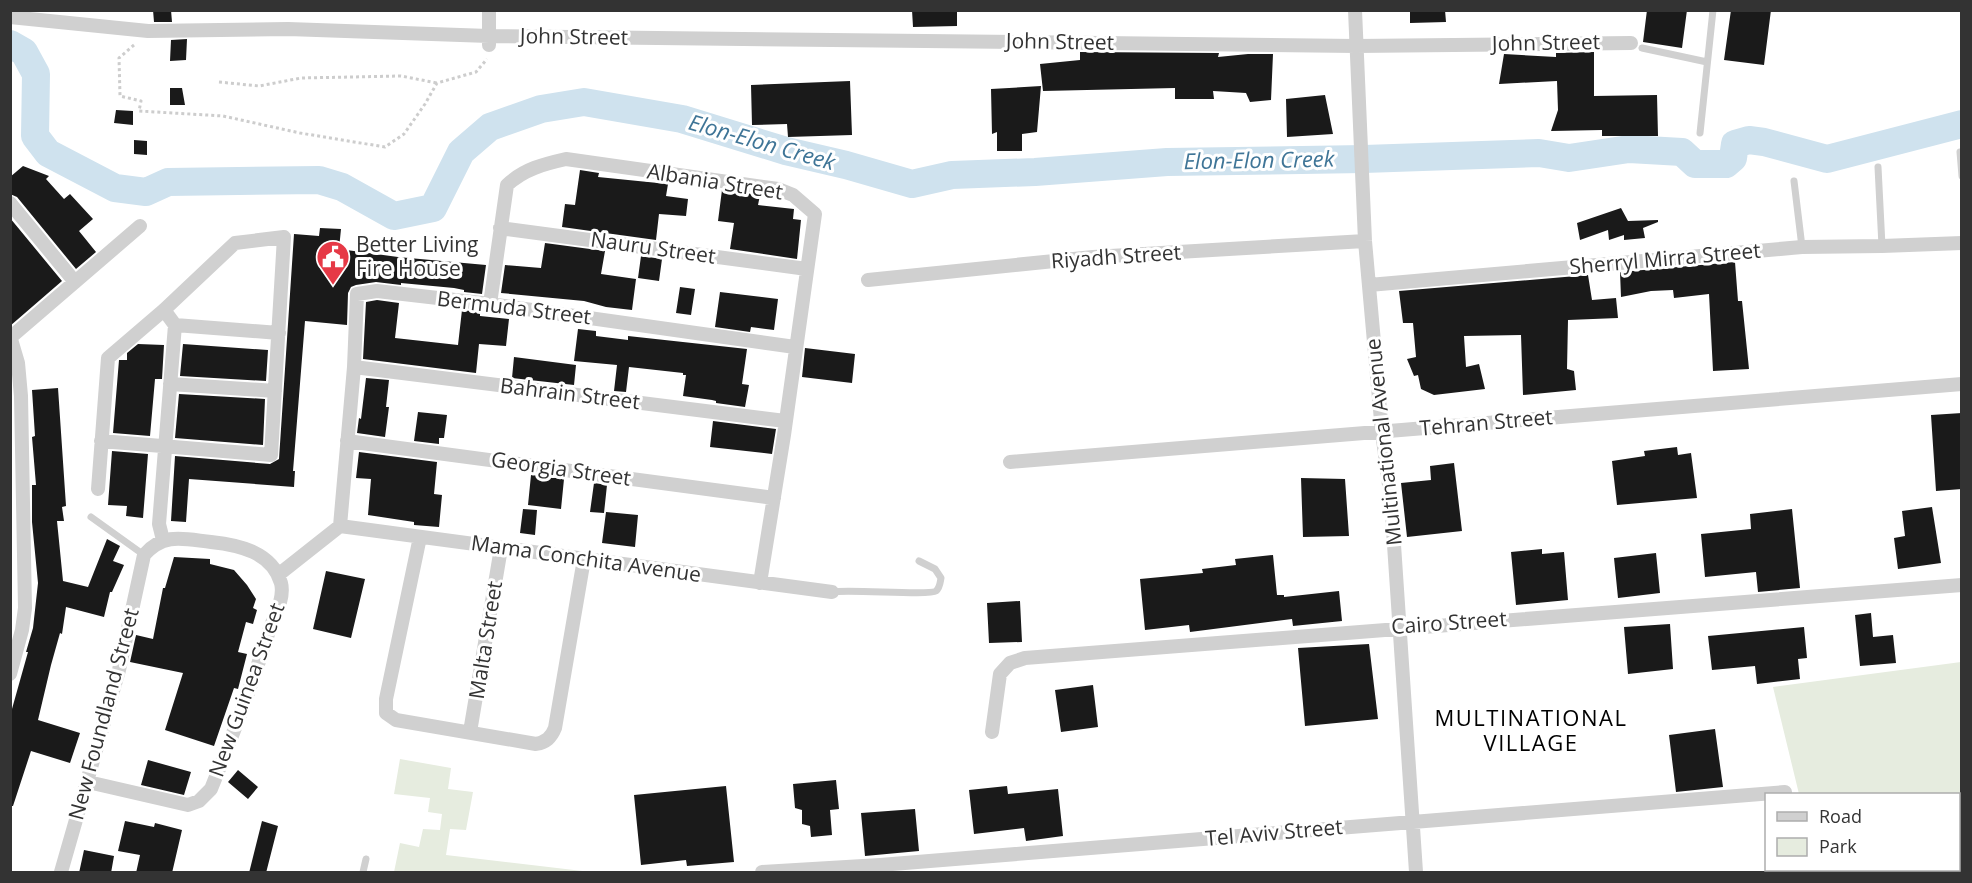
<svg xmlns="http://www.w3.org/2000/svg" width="1972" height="883" font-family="'Open Sans',sans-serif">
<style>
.green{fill:#e6ecdf}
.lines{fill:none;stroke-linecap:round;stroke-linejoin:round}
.river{stroke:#cfe2ee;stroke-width:28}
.building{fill:#1a1a1a}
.path{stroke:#cdcdcd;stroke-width:3;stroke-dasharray:3 3;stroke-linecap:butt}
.lane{stroke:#d0d0d0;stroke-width:7}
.street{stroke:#d0d0d0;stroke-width:14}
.labels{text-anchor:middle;stroke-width:6;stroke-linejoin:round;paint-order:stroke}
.street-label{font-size:21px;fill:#333;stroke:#fff}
.poi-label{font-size:21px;fill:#333;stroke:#fff;text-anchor:start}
.water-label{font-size:22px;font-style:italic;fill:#3f7597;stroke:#fff}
.neighbourhood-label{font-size:22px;letter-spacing:1.5px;fill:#000;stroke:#fff}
</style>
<rect width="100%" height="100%" fill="#fff"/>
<!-- green -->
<path class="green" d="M1961 662V867L1959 868 1958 794H1799L1773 687Z
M400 759 451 768 448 789 473 792 466 830 450 829 446 855 591 872H394L400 843 419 847 423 829 440 830 442 814 428 812 430 798 394 794Z
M1818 870H1954L1945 872H1818Z"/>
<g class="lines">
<!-- river -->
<path class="river" d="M10 44 24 52 36 74 35 136 48 153 115 188 146 192 168 182 319 180 342 187 394 216 433 208 461 152 490 127 541 109 584 102 682 119 786 151 846 165 912 184 952 175 1035 172 1167 162 1364 159 1539 153 1569 158 1629 149 1682 152 1695 164H1726L1733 158 1735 144 1749 140 1764 142 1827 159 1962 124"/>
</g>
<!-- building -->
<path class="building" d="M153 10H171L172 22H154Z
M912 10H957V26L913 27Z
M1410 10H1445L1446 22 1410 23Z
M1647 10H1687L1682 48 1643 42Z
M1731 10H1771L1764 65 1724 60Z
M187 39 186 60 170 61 171 40Z
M1080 52 1219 53 1218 57 1248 54H1273L1271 100 1250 102 1246 93 1213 91 1214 99H1175V88L1043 91 1040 64 1080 60Z
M1594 52V96L1657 95 1658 136H1602V130L1551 131 1558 110 1557 81 1499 84 1504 54 1556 57V53Z
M850 81 852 135 788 137 787 124 752 125 751 85Z
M1041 86 1037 132 1022 134V151H997V132L992 134 991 89Z
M170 88H182L185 105H170Z
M1325 95 1333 134 1287 137 1286 99Z
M116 110 133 111V125L114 123Z
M134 140 147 141V155L134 154Z
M23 166 49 176 46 179 64 199 70 194 93 219 79 231 96 252 76 269 17 197 10 194V177Z
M580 170 599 173 598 177 668 184 666 196 688 199 686 216 659 214 656 240 562 227 565 204 575 205Z
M722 190 760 195 758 205 794 209 793 219 801 220 797 259 730 249 734 223 718 221Z
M1621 208 1628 221 1658 220V222L1643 228 1645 238 1624 240V235L1609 240 1608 230 1580 240 1577 223Z
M10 218 62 281 10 326Z
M320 228 341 229 339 249 398 257 486 265 482 294 464 292V290L454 288 401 283V285L376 282 356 285 351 287 348 293 347 325 305 321 293 471H295L294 487 189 479 186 522 171 521 175 456 270 464 279 459 294 234 319 236Z
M545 243 605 251 601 274 636 279 632 310 606 307 584 301 501 293 505 265 541 268Z
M641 256 662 259 659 281 638 278Z
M1735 262 1738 301H1742L1749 369 1713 371 1709 294 1674 298 1673 290 1651 291 1621 297 1620 272Z
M1588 275 1592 300 1616 298 1618 318 1568 320 1567 369 1574 371 1576 390 1523 395 1521 335 1464 336 1466 367 1479 364 1485 389 1434 395 1421 389 1418 375 1414 376 1407 359 1416 357 1413 323H1403L1399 291Z
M680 287 695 289 691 315 676 313Z
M720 292 778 299 774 330 751 327 750 332 715 327Z
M377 300 399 303 395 338 458 345 462 310 480 312V316L509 319 506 346 479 344 476 373 363 359 366 302Z
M578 329 596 331V336L628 340V336L747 349 742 384 749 385 745 407 716 403V401L712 400 683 396 686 375H683V373L629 367 626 392 614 391 617 365 574 361Z
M138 344 164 345 162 379H155L150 436 113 433 119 360H127V353Z
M183 344 268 350 266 381 180 376Z
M805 348 855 354 852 383 802 377Z
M514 357 576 365 574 385 512 378Z
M366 378 389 380 386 407H389L385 437 357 433 359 418 361 419Z
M58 388 66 506 62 507 64 521H57L63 581 88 587 107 539 120 546 113 561 124 565 112 592H110L104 617 66 607 62 634 60 633 51 665 38 720 80 733 70 763 31 751 13 806H10V716L28 652H26L33 628 38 583 32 522V485H36L32 437 35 436 32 390Z
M179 394 265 399 263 445 175 438Z
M418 412 447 415 444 438H439V444L414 441Z
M1962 413V489L1936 491 1931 415Z
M713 421 776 429 772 454 710 447Z
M1677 447 1678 455 1691 453 1697 498 1617 505 1612 461 1645 456 1644 451Z
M112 451 148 454 143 518 126 516 127 506 108 505Z
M359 452 437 462 434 494 442 495 439 527 414 525V522L368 515 371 479 356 478Z
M1454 463 1462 531 1407 537 1401 483 1431 480 1430 466Z
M531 475 564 479 561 509 528 505Z
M1301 478 1345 479 1349 536 1303 537Z
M594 483 607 485 604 513 590 512Z
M1932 507 1941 563 1898 569 1894 538 1905 536 1902 511Z
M523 509 537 510 535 535 520 533Z
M1792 509 1800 588 1758 592 1756 572 1705 577 1701 534 1751 529 1750 514Z
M606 512 638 515 635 547 602 543Z
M1542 549V554L1564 552 1568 600 1516 605 1511 552Z
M1656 553 1660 593 1618 598 1614 558Z
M1273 555 1277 595H1284V597L1339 591 1342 621 1293 626 1292 619 1190 632 1189 625 1145 630 1140 579 1203 573 1202 569 1236 565 1235 559Z
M174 557 210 559V564L234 570 247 585 256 599 253 608 257 610 253 624 246 622 238 652 247 654 238 689 234 688 214 746 165 730 183 673 130 662 136 635 153 639 163 588H165Z
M326 571 365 579 351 638 313 629Z
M1020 601 1022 642 989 643 987 603Z
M1871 613 1873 637 1893 635 1896 663 1860 666 1855 615Z
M1670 624 1673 669 1628 674 1624 627Z
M1804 627 1807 658 1798 659 1800 679 1757 684 1755 666 1712 670 1708 636Z
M1369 644 1378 719 1305 726 1298 648Z
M1093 685 1098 727 1061 732 1055 690Z
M1715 729 1723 787 1676 792 1669 735Z
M148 760 191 772 184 795 141 785Z
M238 770 258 787 248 799 228 782Z
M836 780 839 809 830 810 832 835 811 837 810 826 802 824V810L795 808 793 784Z
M726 786 734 862 687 866 686 860 641 865 634 795Z
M1007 786 1008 794 1058 789 1063 836 1026 841 1024 828 974 834 969 790Z
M915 809 919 851 865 856 861 813Z
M125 821 154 827 155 823 182 830 172 873H136L140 855 118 851Z
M262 821 278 826 266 873H249Z
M84 850 114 856 111 873H79Z"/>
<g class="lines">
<!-- path -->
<path class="path" d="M134 45 119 58 120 96 141 101 139 111 223 116 300 133 385 147 404 134 425 104 437 83 476 72 487 59
M219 82 259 86 301 78 401 76 437 83"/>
<!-- lane -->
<path class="lane" d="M1642 48 1707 62
M1700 133 1713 10
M1960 152 1962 176
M1878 167 1882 246
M1794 181 1802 247
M91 517 144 555
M832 592C851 589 929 596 936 591 940 588 940 583 941 578L935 569 919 561
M363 872 366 859"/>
<!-- street -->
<path class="street" d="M489 10V45
M1355 10 1365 241 1382 432 1391 500 1416 872
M10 17 148 31 288 29 489 36 1356 46 1631 43
M10 203 75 282
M500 228 807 269
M868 280 1093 257 1365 241
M1369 285 1802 247 1882 246 1962 243
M490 304 507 185C524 169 544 164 566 159L778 189 793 195 815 214 784 435 760 583
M175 325 279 333
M10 336 18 363 21 396 25 608 22 630 10 674
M11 337 140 226
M354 367 785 421
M170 384 275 391
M347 441 774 498
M1010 462 1962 384
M98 489 108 358 164 310 235 243 284 237 271 455 101 441
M340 526 354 367 357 294 377 291 490 304 795 347
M340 526 832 592
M420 537 386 699V713L396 720 536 744C546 742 551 738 555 728L584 559
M163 540 159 524 175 325 164 310
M278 575 340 526
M470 732 501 548
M992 732 1000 674 1010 663 1025 658 1962 585
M61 872 119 670 144 555C164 532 184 539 211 542 239 545 272 552 281 583 285 598 274 617 269 631 252 685 232 737 211 789L199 801 188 805 88 782
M762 872 880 865 1785 792"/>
</g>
<!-- icons -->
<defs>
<g id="civic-pin" transform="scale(1.725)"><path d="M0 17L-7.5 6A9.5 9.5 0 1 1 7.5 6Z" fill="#e63946" stroke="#fff"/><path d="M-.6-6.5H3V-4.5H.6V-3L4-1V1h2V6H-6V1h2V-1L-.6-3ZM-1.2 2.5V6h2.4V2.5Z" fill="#fff"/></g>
</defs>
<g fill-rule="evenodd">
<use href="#civic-pin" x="333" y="257"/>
</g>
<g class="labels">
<!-- street labels -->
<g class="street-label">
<text transform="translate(574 37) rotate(1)" y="7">John Street</text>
<text transform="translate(1060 42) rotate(1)" y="7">John Street</text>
<text transform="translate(1546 43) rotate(-1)" y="7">John Street</text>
<text transform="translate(715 182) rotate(9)" y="7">Albania Street</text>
<text transform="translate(653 248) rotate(8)" y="7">Nauru Street</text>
<text transform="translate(1116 257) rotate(-4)" y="7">Riyadh Street</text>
<text transform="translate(1665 259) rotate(-5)" y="7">Sherryl Mirra Street</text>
<text transform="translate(514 308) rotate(7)" y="7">Bermuda Street</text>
<text transform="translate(570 394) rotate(7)" y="7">Bahrain Street</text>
<text transform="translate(1486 423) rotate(-5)" y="7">Tehran Street</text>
<text transform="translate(1384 442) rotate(-96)" y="7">Multinational Avenue</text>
<text transform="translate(561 469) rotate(8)" y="7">Georgia Street</text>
<text transform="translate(586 559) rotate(8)" y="7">Mama Conchita Avenue</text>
<text transform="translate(1449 623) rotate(-4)" y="7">Cairo Street</text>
<text transform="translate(486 640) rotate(-81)" y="7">Malta Street</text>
<text transform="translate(247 690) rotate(-70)" y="7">New Guinea Street</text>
<text transform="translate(104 714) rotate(-75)" y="7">New Foundland Street</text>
<text transform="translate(1274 833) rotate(-5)" y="7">Tel Aviv Street</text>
</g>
<!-- poi labels -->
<g class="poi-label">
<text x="356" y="252">Better Living<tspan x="356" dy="24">Fire House</tspan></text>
</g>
<!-- water labels -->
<g class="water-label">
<text transform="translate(762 142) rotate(16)" y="8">Elon-Elon Creek</text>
<text transform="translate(1259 160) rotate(-1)" y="8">Elon-Elon Creek</text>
</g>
<!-- neighbourhood labels -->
<g class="neighbourhood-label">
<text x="1531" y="726">MULTINATIONAL<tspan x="1531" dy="25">VILLAGE</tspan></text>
</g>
</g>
<!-- border -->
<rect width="1972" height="883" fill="none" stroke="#333333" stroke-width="24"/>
<!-- legend -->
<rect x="1765" y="793" width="195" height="78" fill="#ffffff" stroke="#adadad" stroke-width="1.5"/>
<rect x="1777" y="812" width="30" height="9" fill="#d0d0d0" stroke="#adadad" stroke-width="1.5"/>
<text x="1819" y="823" font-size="18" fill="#333333">Road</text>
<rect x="1777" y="838" width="30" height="18" fill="#e6ecdf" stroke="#adadad" stroke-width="1.5"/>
<text x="1819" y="853" font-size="18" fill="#333333">Park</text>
</svg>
